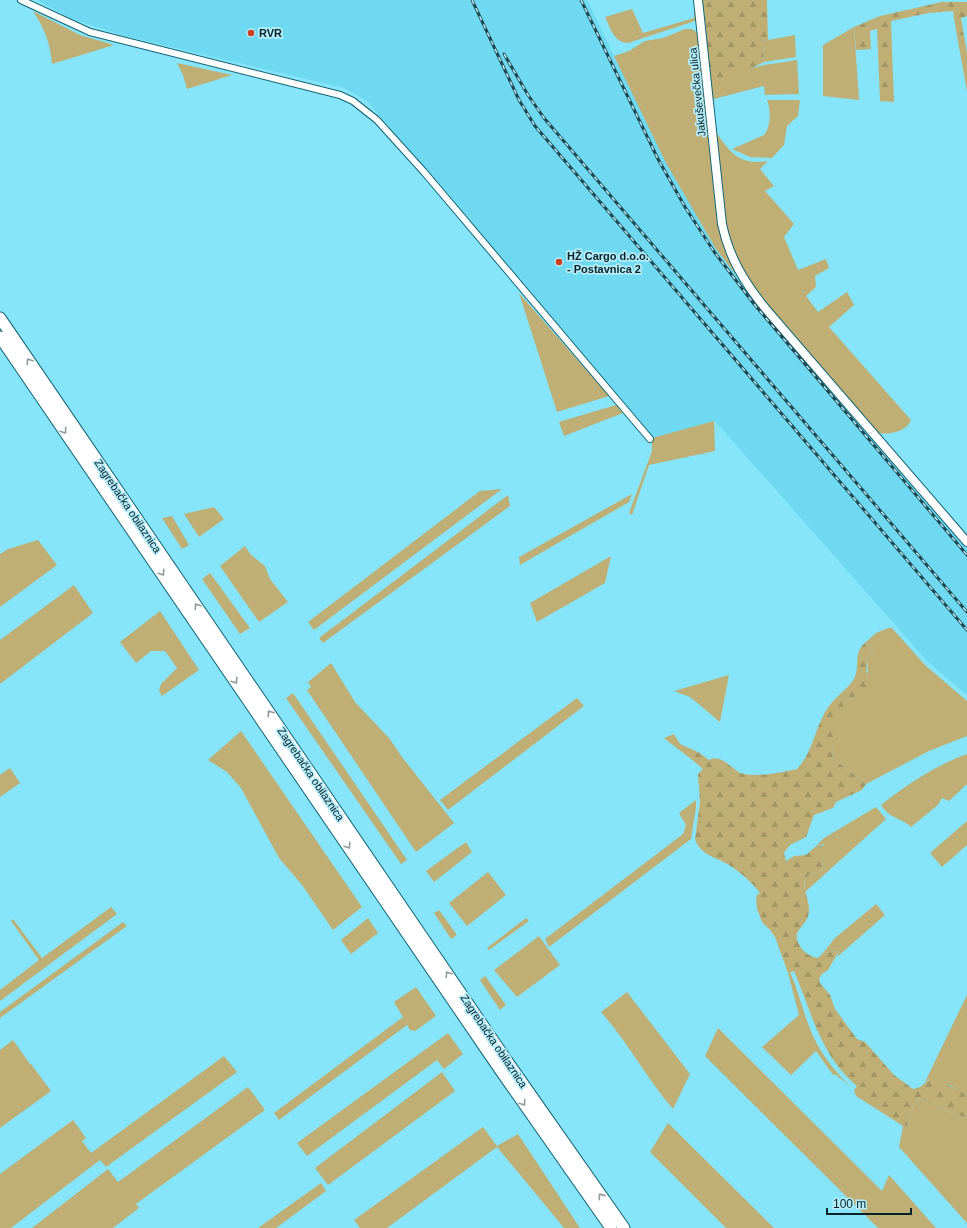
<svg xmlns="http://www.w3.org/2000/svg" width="967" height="1228" font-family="Helvetica,sans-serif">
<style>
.built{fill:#6ed9f1}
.green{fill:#bfaf74}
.forest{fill:url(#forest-firs)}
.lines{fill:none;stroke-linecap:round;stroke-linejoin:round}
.street-casing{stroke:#126473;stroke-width:8}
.secondary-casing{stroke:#126473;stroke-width:10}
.highway-casing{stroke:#126473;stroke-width:13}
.street{stroke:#fff;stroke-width:6}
.secondary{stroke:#fff;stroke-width:8}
.highway{stroke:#fff;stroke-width:11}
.rail-casing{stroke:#1c4851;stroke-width:3}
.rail{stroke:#b7ecf9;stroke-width:1.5;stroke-dasharray:4.5;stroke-linecap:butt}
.oneway{stroke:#8e9c9f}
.poi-dot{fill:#c93f1e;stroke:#b7ecf9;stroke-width:1.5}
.labels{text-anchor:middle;stroke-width:3.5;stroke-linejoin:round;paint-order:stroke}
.poi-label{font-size:11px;font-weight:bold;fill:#04242a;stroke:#b7ecf9;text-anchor:start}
.street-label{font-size:11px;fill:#04242a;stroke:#b7ecf9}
</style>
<defs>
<pattern id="forest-firs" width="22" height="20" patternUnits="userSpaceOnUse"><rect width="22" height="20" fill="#bfaf74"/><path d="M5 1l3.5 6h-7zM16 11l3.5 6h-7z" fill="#a29665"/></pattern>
</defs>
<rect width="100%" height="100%" fill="#86e5fb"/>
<!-- built -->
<path class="built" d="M37 0H587L666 163 716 249 761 307 967 546V695L927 661 715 421 652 438 367 101 344 88 125 36 72 19Z"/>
<!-- green -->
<path class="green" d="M694 0H697L698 20 628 43C614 43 610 27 605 17L632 9 643 33 694 18Z
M33 11 80 35 114 45 52 64C50 42 45 30 33 11Z
M854 27 859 100 823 96V45Z
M685 29H692L699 34 721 229 747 289 716 249 666 163 614 56 629 51 645 41 663 38Z
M795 35 796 57 764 62 763 41Z
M964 35 967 54V91L957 36Z
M797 60 799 94 765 95 764 86 710 100 708 79 764 65Z
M177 63 232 75 187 89 183 75Z
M767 100H800L798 116 787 126 784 145 772 158 750 157 732 149 764 135C771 126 771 111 767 100Z
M714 129C729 151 738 166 768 161L760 169 774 186 765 191 794 224 784 237 798 270 826 259 829 268 815 276 816 287 806 296 818 312 847 292 854 305 829 327 911 420C907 432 888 435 877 433L757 295 736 260 726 225Z
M519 293 609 396 557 412Z
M616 405 623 413 564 436 559 422Z
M714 421 715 451 649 465 632 515 629 513 652 451V438Z
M502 489 314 630 308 622 480 491Z
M632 494 629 502 520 565 519 557Z
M508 495 510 506 323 643 319 638Z
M214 507 224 519 199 537 184 514Z
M172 516 189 545 182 549 162 518Z
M38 540 57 565 0 607V554L8 549Z
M245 546 251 555 265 566 270 579 288 602 259 622 220 566Z
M611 556 605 583 537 622 530 603Z
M210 573 250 628 240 634 202 579Z
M74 585 93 613 0 684V640Z
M160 611 199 670 162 696 159 691 161 684 177 668 165 651H151L136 663 120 642Z
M888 628H892L925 665 967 701V736L929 751 866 784 833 758 832 753 842 703 857 695 868 671 867 659 873 651 866 642 876 633Z
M331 663 355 702 389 738 402 757 454 823 416 852 307 690 311 687 308 682Z
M729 675 720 722 690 697 674 691Z
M293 693 407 860 401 864 286 698Z
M577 698 584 706 448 810 440 800Z
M241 731 362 907 333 930 302 885 279 858 241 788 227 772 208 760Z
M674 734 680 744 698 752 691 759 664 738Z
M967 754V784L949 801 942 798 938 805 911 827C899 816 891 820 881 805 908 784 934 766 967 754Z
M10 768 20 783 0 797V775Z
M696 800V808L691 839 549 947 545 939 683 834 686 825 679 813Z
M876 807 886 819 805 892 804 879 811 874 821 871 824 857V844L815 847 824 838Z
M967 821V845L942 867 930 853Z
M466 842 472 852 434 882 426 871Z
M488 872 506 895 467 926 449 903Z
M876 904 885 915 837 957 839 951 823 953 835 938Z
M111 907 117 914 0 1001V990L39 960 11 921 13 919 42 958Z
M439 910 457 935 451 939 434 913Z
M368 918 378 933 351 954 341 940Z
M526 918 529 921 489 950 487 948Z
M123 922 127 926 0 1018V1012Z
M539 936 560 965 517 997 494 970Z
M790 972C798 990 802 1008 809 1026 817 1049 833 1070 851 1087L835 1074 833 1075 816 1051 791 1075 762 1047 799 1015 788 973Z
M485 976 506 1005 500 1010 480 980Z
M416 987 436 1016 415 1031 410 1030 407 1025 279 1120 274 1113 403 1017 394 1002Z
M627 992 690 1074 673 1109C646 1078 628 1042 601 1012Z
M967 995V1093L959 1092 951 1086 930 1079 925 1082Z
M718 1028 882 1191 889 1175 936 1228H878L705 1056Z
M448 1033 463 1054 444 1069 437 1060 307 1156 297 1143Z
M13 1040 30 1064H31L51 1091 0 1128V1050Z
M224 1056 237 1072 106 1167 100 1160 11 1228H0V1174L73 1120 86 1138 82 1141 91 1153Z
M442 1072 455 1091 328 1185 315 1168Z
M248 1087 265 1110 136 1204 139 1208 113 1228H32L108 1169 118 1182Z
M918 1098 951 1113 967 1118V1223L899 1147 903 1126H907L913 1107Z
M668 1123 774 1228H726L650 1152Z
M483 1127 497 1146 518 1134 580 1228H564L497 1147 387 1228H360L354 1220Z
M321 1183 326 1191 276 1228H258Z"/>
<!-- forest -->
<path class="forest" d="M701 0H767L768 40 763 41 764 62 750 69 709 82Z
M942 2H967V16L961 18 964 35 957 36 953 11 929 13 891 21 894 102 880 101 877 29 870 31 871 49 856 50 854 27 880 16Z
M866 642 873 651 867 659 866 686 857 695 842 703 844 709 840 719 832 753 833 758 866 784 862 790 836 802 833 808 814 815 806 837 790 845 784 853 786 861 794 856 806 855 815 847 830 844 833 847 824 857 821 871 811 874 804 879C803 890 809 899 809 910 809 928 787 929 802 949 806 954 812 957 818 958L823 953 839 951 828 970 822 974 819 979 820 983 830 995 835 1009 857 1039 865 1042 894 1075 913 1089 920 1087 930 1079C945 1081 954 1091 967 1093V1118L951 1113 918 1098 913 1107 907 1126H903L856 1096 854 1090 857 1086C820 1055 812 1013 794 971L788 973 775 937 770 930 762 922 757 909 756 896 760 893C752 882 740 872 729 865 716 857 700 855 695 839L700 802 698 774 703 769 691 759 698 752 709 760C721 753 731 769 741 773 754 778 783 772 797 769 814 751 815 725 829 706 836 696 848 689 854 679 861 665 852 653 866 642Z"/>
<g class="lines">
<!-- street casing -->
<g class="street-casing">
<path id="street" d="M21 0 90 32 340 95 353 101 377 120 424 172 650 439"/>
</g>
<!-- secondary casing -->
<g class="secondary-casing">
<path id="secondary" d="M698 0 722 224C729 257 744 282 765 308L967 542"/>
</g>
<!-- highway casing -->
<g class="highway-casing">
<path id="highway" d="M0 318 509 1064 624 1228
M0 337 501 1071 611 1228"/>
</g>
<!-- street -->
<use href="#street" class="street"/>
<!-- secondary -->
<use href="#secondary" class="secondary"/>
<!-- highway -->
<use href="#highway" class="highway"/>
<!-- rail casing -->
<g class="rail-casing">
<path id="rail" d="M472 0 519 100 535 126 967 630
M581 0 658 159 685 207 715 253 754 304 967 555
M504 54 528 95 544 118 967 612"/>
</g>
<!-- rail -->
<use href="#rail" class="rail"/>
</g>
<!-- one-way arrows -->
<defs><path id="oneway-chevron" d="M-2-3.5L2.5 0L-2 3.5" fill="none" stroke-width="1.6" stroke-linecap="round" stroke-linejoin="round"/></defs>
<g class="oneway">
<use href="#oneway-chevron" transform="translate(29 361) rotate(-124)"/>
<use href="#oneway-chevron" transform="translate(64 431) rotate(56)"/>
<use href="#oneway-chevron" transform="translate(162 573) rotate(56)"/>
<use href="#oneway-chevron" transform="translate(197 606) rotate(-124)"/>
<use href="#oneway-chevron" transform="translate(235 681) rotate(56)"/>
<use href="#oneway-chevron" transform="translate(270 713) rotate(-124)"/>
<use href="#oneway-chevron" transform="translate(348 846) rotate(56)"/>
<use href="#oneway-chevron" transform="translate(448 974) rotate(-124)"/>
<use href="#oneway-chevron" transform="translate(523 1103) rotate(56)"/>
<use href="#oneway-chevron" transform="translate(601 1196) rotate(-125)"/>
</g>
<!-- markers -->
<g class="poi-dot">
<circle cx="251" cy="33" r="4"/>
<circle cx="559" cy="262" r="4"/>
</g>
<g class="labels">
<!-- poi labels -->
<g class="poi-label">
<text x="259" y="37">RVR</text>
<text x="567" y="260">HŽ Cargo d.o.o.<tspan x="567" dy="13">- Postavnica 2</tspan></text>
</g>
<!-- street labels -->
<g class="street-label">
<text transform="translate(697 92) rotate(-96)" y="4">Jakuševečka ulica</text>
<text transform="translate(128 506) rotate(56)" y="4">Zagrebačka obilaznica</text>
<text transform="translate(311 774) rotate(56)" y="4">Zagrebačka obilaznica</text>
<text transform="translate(494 1041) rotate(56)" y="4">Zagrebačka obilaznica</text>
</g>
</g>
<!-- scale -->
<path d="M827 1208v6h84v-6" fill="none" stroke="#04242a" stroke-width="2"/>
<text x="833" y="1208" font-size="12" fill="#04242a" stroke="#b7ecf9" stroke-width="3" paint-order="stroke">100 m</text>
</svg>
